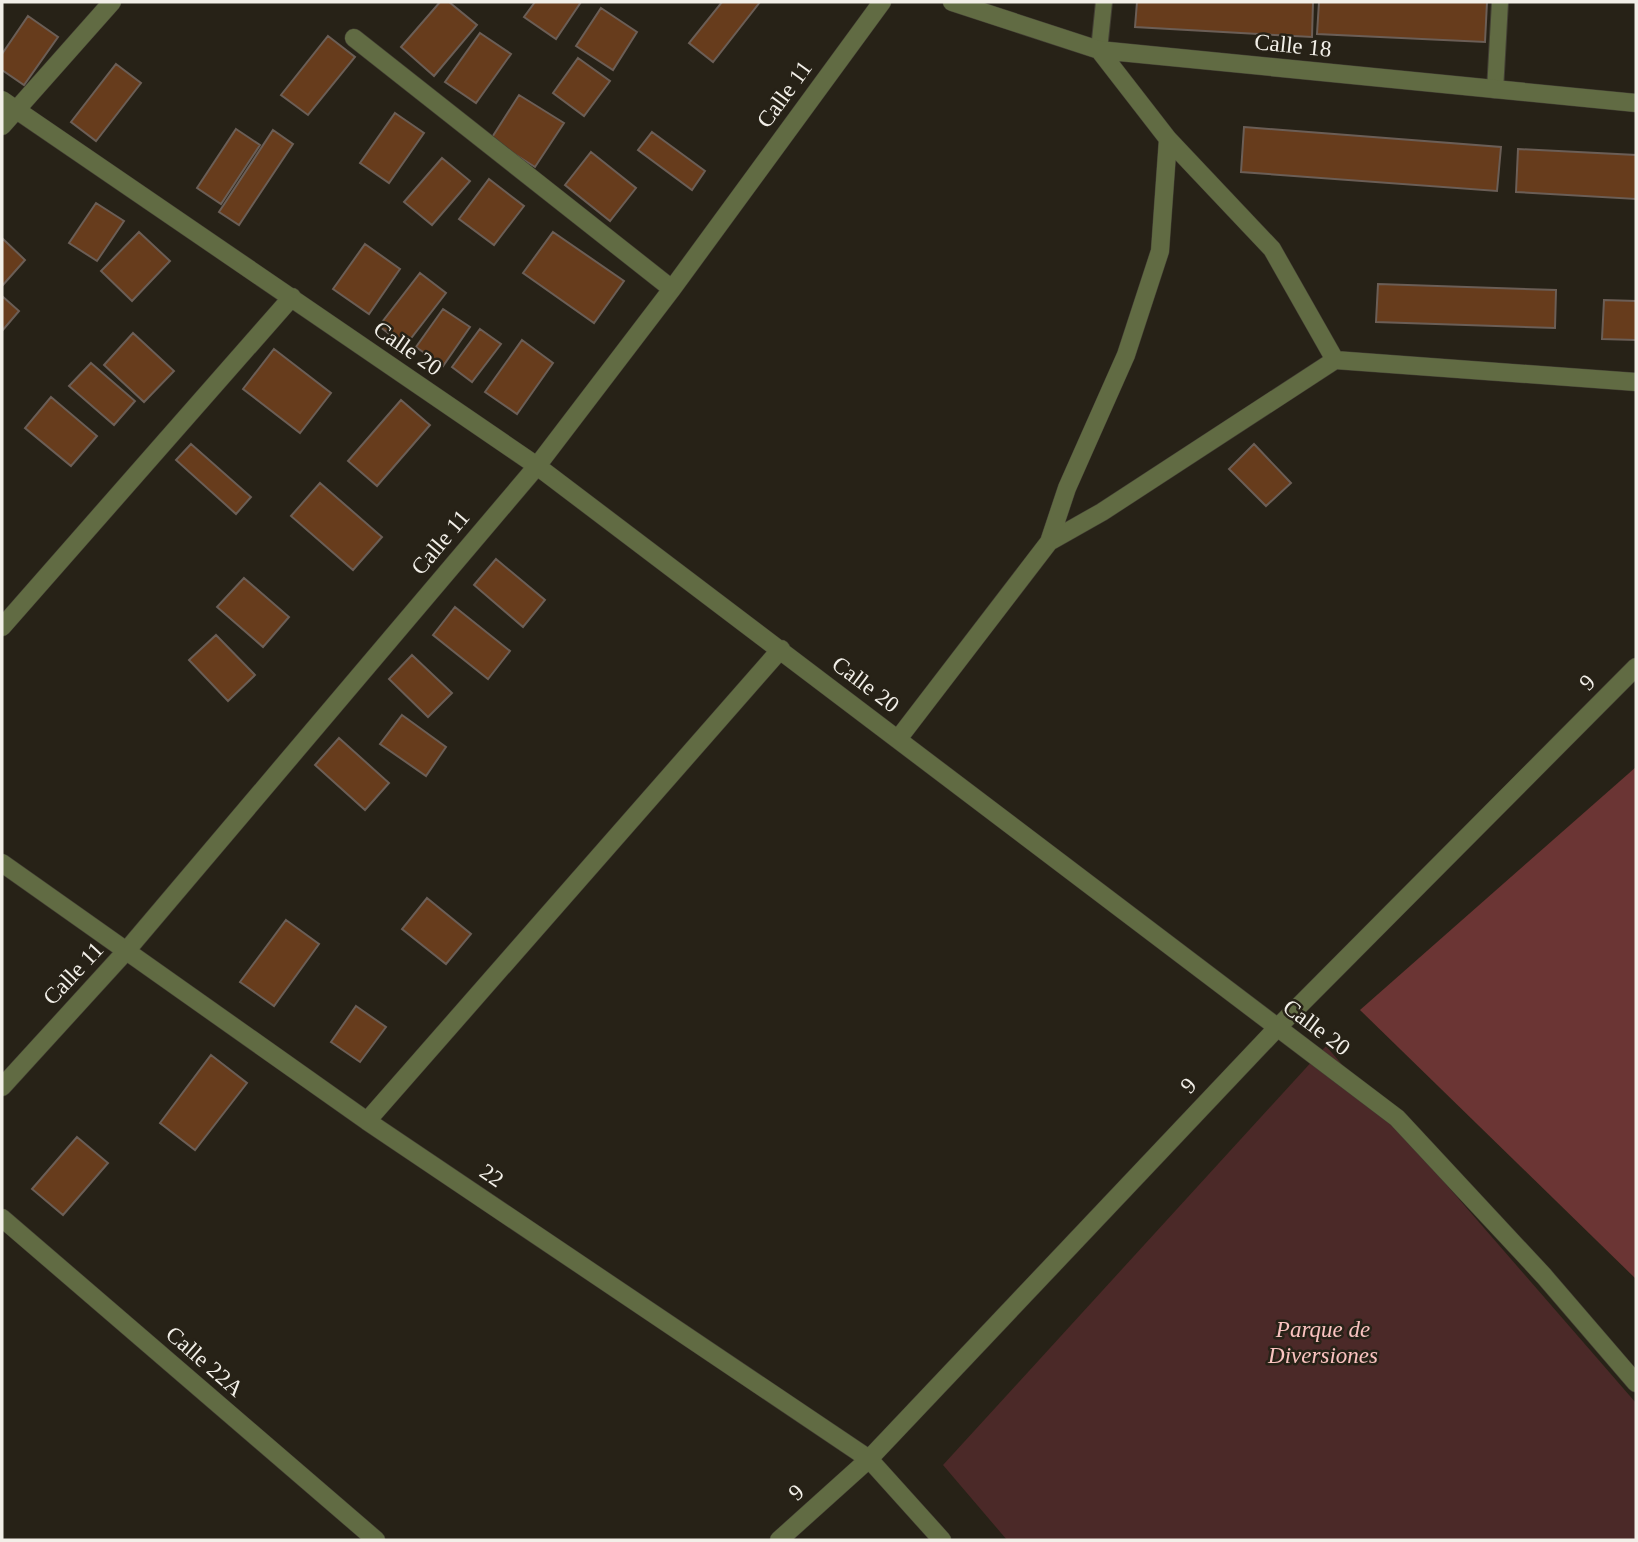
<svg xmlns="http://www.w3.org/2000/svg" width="1638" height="1542" font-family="'Times New Roman',serif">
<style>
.green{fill:#4b2928}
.forest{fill:#6b3534}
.building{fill:#673c1c;stroke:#6b5e56;stroke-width:2}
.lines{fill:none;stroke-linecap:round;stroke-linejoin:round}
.lane-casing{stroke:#433f34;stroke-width:18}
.street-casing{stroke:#433f34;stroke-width:19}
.lane{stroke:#616b43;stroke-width:16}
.street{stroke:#616b43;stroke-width:18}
.labels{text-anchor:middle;stroke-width:5;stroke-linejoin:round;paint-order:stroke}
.street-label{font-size:23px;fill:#f2efe8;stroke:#272217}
.park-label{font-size:23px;font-style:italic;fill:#fac3c0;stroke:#272217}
</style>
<rect width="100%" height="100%" fill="#272217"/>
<!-- green -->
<path class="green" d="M1326 1046 1636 1403V1540H1007L943 1465Z"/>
<!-- forest -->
<path class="forest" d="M1636 767V1279L1360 1010Z"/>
<!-- building -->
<path class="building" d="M440 2H449L477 25 434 76 401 47Z
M535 2H581L556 39 524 17Z
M722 2H760L713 62 689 43Z
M1137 2H1313L1312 37 1135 27Z
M1319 2H1487L1485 42 1317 34Z
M601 8 637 32 613 70 576 46Z
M28 16 58 37 24 85 2 70V54Z
M480 33 511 54 476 103 445 82Z
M328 36 355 57 308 115 281 95Z
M578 58 610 81 584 116 553 93Z
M116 64 141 83 96 141 71 122Z
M519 95 564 123 535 167 491 139Z
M395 113 424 133 389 183 360 163Z
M1244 127 1501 147 1497 191 1241 172Z
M236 129 260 145 221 204 197 188Z
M273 130 293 144 239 225 219 212Z
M652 132 705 171 692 190 638 150Z
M1518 149 1636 155V199L1516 192Z
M591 152 636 188 610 221 565 185Z
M442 158 470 181 432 225 404 202Z
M489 179 524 206 494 245 459 219Z
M96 203 124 221 97 261 69 243Z
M139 232 170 261 132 301 101 271Z
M553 232 624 281 594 323 523 273Z
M2 238 25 260 2 286Z
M365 244 400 269 369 314 333 289Z
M420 273 446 293 405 346 379 326Z
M1378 284 1556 290 1555 328 1376 322Z
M2 296 19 311 2 331Z
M1604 300 1636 301V340L1602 339Z
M443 309 470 327 443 366 416 347Z
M480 329 501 344 472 382 452 367Z
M133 333 174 371 144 402 104 365Z
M522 340 553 363 517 414 485 392Z
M274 349 331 393 300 433 243 389Z
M91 363 135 401 114 425 69 386Z
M51 397 97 436 71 466 25 428Z
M401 400 430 425 377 486 348 461Z
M191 444 251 497 236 514 176 460Z
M1254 444 1291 483 1266 506 1229 469Z
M320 483 382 537 353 570 291 516Z
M496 559 545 600 523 627 474 585Z
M244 578 289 617 263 647 217 607Z
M455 607 510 651 488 679 433 635Z
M216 635 255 675 228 701 189 660Z
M412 655 452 693 428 717 389 679Z
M402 715 446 747 426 776 380 744Z
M339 738 389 783 365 810 315 765Z
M427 898 471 934 446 964 402 929Z
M286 920 319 944 274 1006 240 982Z
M356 1006 386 1027 360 1062 331 1042Z
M211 1055 247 1083 195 1150 160 1123Z
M77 1137 108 1163 63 1215 32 1189Z"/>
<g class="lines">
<!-- lane casing -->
<g class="lane-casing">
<path id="lane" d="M1099 50 1104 2
M1495 90 1500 2"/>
</g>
<!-- street casing -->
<g class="street-casing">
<path id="street" d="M952 2 1099 50 1636 103
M354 38 672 289
M1099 50 1168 139 1272 249 1335 360
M2 100 537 466 1397 1118 1544 1276 1636 1383
M2 126 112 2
M1049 542 1102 512 1335 360 1636 382
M2 627 292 297
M898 739 1049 542 1067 488 1126 355 1160 251 1168 139
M2 863 367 1121 869 1459 942 1540
M2 1087 127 950 537 466 672 289 882 2
M367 1121 781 649
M2 1218 376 1540
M779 1540 869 1459 1277 1028 1636 667"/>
</g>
<!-- lane -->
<use href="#lane" class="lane"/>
<!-- street -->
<use href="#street" class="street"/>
</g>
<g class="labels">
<!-- street labels -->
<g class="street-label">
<text transform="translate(1293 45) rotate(6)" y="8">Calle 18</text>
<text transform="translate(784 94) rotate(-54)" y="8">Calle 11</text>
<text transform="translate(408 348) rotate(35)" y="8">Calle 20</text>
<text transform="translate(440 542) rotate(-50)" y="8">Calle 11</text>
<text transform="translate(1587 682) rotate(-45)" y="8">9</text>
<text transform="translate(866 684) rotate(37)" y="8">Calle 20</text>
<text transform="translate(73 973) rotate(-47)" y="8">Calle 11</text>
<text transform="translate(1317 1027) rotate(37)" y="8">Calle 20</text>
<text transform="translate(1188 1085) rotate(-47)" y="8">9</text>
<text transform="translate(492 1175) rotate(34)" y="8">22</text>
<text transform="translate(205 1361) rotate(41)" y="8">Calle 22A</text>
<text transform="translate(796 1492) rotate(-42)" y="8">9</text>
</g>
<!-- park labels -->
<g class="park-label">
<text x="1323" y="1337">Parque de<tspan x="1323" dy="26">Diversiones</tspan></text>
</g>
</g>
<!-- border -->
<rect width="1638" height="1542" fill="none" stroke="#f2efe8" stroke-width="7"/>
</svg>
